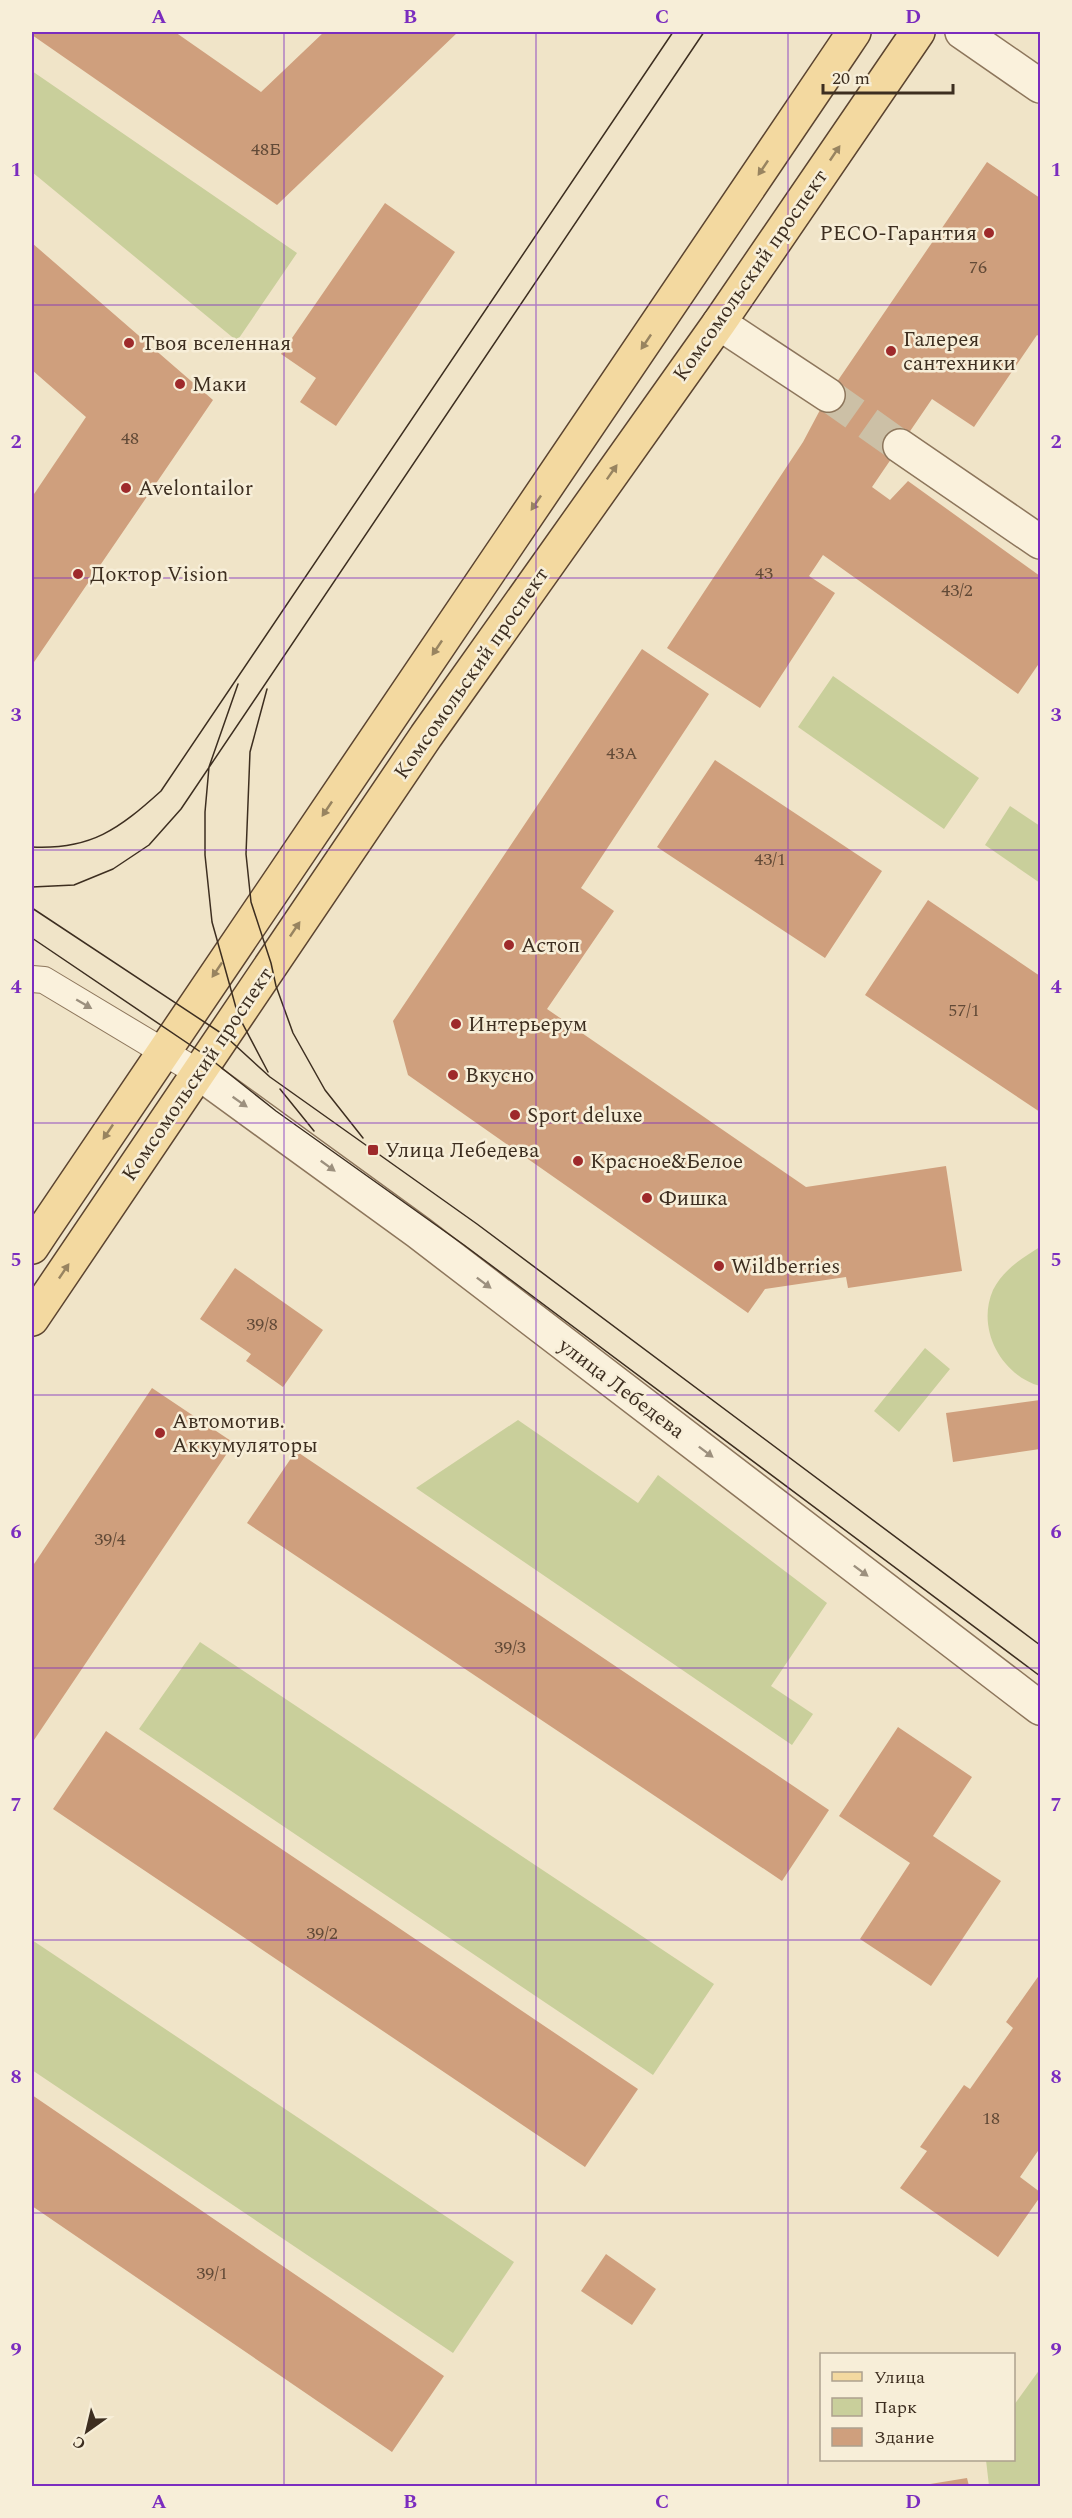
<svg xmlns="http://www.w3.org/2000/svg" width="1072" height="2518" font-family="Spectral,serif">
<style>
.green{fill:#c9cf9b}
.building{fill:#cf9f7d}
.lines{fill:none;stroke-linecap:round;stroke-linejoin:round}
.minor-tunnel{stroke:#ccc0a6;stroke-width:33;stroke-dasharray:33 16;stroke-linecap:butt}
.service-casing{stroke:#8d765c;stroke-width:28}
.minor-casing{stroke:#8d765c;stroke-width:36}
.tertiary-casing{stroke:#8d765c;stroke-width:36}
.primary-casing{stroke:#5b4430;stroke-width:36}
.service{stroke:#faf1dc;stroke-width:26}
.minor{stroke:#faf1dc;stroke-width:33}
.tertiary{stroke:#faf1dc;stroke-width:33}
.primary{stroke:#f3d9a0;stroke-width:33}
.tram{stroke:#3d2e20;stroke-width:1.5}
.oneway{fill:#988460}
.oneway2{fill:#9c907e}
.grid{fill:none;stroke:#7b2cbf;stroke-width:1.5;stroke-opacity:0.55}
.poi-dot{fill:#9e2a2b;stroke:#f7eed8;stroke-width:2}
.labels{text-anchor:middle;stroke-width:5;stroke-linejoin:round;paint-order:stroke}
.number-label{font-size:18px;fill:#624a37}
.poi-label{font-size:21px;fill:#3d2e20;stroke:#f7eed8;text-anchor:start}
.street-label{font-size:21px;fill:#3d2e20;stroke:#f7eed8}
.neatline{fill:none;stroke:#7b2cbf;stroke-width:2}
.grid-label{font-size:20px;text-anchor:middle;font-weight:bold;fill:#7b2cbf}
</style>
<rect width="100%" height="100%" fill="#f0e4c8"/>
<!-- green -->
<path class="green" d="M32 71 297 253 237 341 32 172Z
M833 676 979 778 944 829 798 727Z
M1010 806 1040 826V883L985 845Z
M1040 1247V1386C1001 1375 976 1329 993 1290 1003 1270 1022 1258 1040 1247Z
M925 1348 950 1369 899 1432 874 1411Z
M518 1420 638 1503 658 1475 827 1603 771 1686 813 1714 792 1745 416 1488Z
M200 1642 714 1984 653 2075 139 1729Z
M32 1940 514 2262 453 2353 32 2070Z
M1040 2369V2486H989L986 2460H1014V2405Z"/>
<!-- building -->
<path class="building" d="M32 32H175L261 92 324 32H458L277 205 32 35Z
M987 162 1040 198V337L1037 335 974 427 932 399 872 487 890 500 908 481 1040 576V662L1018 694 823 555 809 576 835 593 760 708 667 648 803 442 828 395Z
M385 203 455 252 336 426 300 402 316 378 281 354Z
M32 243 213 400 32 665V497L86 417 32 370Z
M642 649 709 694 581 888 614 911 547 1009 806 1187 946 1166 962 1271 848 1288 846 1277 765 1289 748 1313 408 1075 393 1021Z
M715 760 882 871 825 958 657 847Z
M928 900 1040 976V1112L865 995Z
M235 1268 323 1330 283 1387 246 1361 251 1354 200 1319Z
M152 1388 234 1443 32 1743V1567Z
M1040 1400V1449L953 1462 946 1413Z
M296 1451 829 1810 782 1881 247 1523Z
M898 1727 972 1777 933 1836 1001 1881 931 1986 860 1939 910 1863 839 1816Z
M106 1731 638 2089 585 2167 53 1809Z
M1040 1974V2148L1020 2177 1040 2192V2197L998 2257 900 2188 927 2151 920 2147 964 2085 970 2089 1013 2028 1006 2022Z
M32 2095 444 2376 392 2452 32 2206Z
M606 2254 656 2289 632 2325 581 2291Z
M967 2478 969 2486H924V2485Z"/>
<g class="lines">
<!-- minor-tunnel -->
<path class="minor-tunnel" d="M828 395 900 446"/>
<!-- service casing -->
<g class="service-casing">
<path id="service" d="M32 979 44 980 199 1073"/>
</g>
<!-- minor casing -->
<g class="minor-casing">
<path id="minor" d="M719 323 828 395
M900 446 1040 542
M199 1073 418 1232 1040 1708"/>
</g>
<!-- tertiary casing -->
<g class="tertiary-casing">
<path id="tertiary" d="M962 32 1040 86"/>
</g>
<!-- primary casing -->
<g class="primary-casing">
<path id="primary" d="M32 1247C303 840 583 439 854 32
M32 1319 426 736 719 323 918 32"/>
</g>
<!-- service -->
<use href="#service" class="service"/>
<!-- minor -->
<use href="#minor" class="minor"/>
<!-- tertiary -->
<use href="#tertiary" class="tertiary"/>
<!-- primary -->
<use href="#primary" class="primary"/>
<!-- tram -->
<path class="tram" d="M238 684 209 767 205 812V855L212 922 223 961 238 1015 268 1072
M267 689 250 752 246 854 251 902 271 963 276 986 293 1033 325 1090 363 1138
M32 847C91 850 119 829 161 791L673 32
M32 887 74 885 113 869 149 845 181 809 704 32
M32 908 224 1035 270 1077 477 1224 1040 1645
M32 938 208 1057 276 1111 464 1245 1040 1676
M280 1089 314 1131"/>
</g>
<!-- one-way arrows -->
<defs><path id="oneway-solid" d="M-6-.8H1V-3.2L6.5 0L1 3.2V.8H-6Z" transform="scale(1.5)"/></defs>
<g class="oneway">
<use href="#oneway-solid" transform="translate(835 153) rotate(-56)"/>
<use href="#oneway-solid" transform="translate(763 168) rotate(124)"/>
<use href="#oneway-solid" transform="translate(646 342) rotate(124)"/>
<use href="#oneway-solid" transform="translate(612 472) rotate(-55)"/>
<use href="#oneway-solid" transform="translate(536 503) rotate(124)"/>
<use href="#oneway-solid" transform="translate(437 648) rotate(124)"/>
<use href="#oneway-solid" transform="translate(327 809) rotate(124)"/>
<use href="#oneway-solid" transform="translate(295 929) rotate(-56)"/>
<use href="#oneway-solid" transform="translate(217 970) rotate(124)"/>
<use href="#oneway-solid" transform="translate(108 1132) rotate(124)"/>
<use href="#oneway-solid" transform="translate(64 1271) rotate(-56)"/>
</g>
<g class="oneway2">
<use href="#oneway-solid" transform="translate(84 1004) rotate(30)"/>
<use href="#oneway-solid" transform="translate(240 1102) rotate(35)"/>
<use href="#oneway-solid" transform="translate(328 1166) rotate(36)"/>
<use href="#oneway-solid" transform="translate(484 1283) rotate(37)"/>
<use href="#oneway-solid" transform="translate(706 1452) rotate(37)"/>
<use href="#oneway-solid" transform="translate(861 1571) rotate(37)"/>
</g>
<!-- grid -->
<path class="grid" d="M284 32V2486M536 32V2486M788 32V2486M32 305H1040M32 578H1040M32 850H1040M32 1123H1040M32 1395H1040M32 1668H1040M32 1940H1040M32 2213H1040"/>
<!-- markers -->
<g class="poi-dot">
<circle cx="989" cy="233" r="6"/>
<circle cx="129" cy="343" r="6"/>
<circle cx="891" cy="351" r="6"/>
<circle cx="180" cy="384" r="6"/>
<circle cx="126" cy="488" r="6"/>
<circle cx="78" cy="574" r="6"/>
<circle cx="509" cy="945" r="6"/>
<circle cx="456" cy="1024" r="6"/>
<circle cx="453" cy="1075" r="6"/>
<circle cx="515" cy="1115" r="6"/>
<rect x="367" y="1144" width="12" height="12" rx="3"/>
<circle cx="578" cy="1161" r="6"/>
<circle cx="647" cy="1198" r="6"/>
<circle cx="719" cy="1266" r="6"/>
<circle cx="160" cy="1433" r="6"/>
</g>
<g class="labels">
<!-- number labels -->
<g class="number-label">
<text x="266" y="155">48Б</text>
<text x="978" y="273">76</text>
<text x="130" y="444">48</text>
<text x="764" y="579">43</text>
<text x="957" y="596">43/2</text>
<text x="622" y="759">43А</text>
<text x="770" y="865">43/1</text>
<text x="964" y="1016">57/1</text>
<text x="262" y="1330">39/8</text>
<text x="110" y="1545">39/4</text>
<text x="510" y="1653">39/3</text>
<text x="322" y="1939">39/2</text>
<text x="991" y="2124">18</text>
<text x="212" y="2279">39/1</text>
</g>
<!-- poi labels -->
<g class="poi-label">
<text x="977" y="240" text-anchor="end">РЕСО-Гарантия</text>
<text x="903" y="346">Галерея<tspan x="903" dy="24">сантехники</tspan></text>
<text x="141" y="350">Твоя вселенная</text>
<text x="192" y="391">Маки</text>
<text x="138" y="495">Avelontailor</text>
<text x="90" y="581">Доктор Vision</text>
<text x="521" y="952">Астоп</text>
<text x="468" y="1031">Интерьерум</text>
<text x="465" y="1082">Вкусно</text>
<text x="527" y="1122">Sport deluxe</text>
<text x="385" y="1157">Улица Лебедева</text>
<text x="590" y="1168">Красное&amp;Белое</text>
<text x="659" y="1205">Фишка</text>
<text x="731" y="1273">Wildberries</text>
<text x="172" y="1428">Автомотив.<tspan x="172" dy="24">Аккумуляторы</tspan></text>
</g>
<!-- street labels -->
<g class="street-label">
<text transform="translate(750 275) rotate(-55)" y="7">Комсомольский проспект</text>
<text transform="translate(471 673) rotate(-55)" y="7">Комсомольский проспект</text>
<text transform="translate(197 1074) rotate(-56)" y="7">Комсомольский проспект</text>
<text transform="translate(622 1388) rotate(37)" y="7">улица Лебедева</text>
</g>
</g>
<!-- border -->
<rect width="1072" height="2518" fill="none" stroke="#f7eed8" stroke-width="66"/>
<!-- legend -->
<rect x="820" y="2353" width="195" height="108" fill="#f7eed8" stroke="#ada18e" stroke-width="1.5"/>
<rect x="832" y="2372" width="30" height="9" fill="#f3d9a0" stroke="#ada18e" stroke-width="1.5"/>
<text x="874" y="2383" font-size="18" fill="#3d2e20">Улица</text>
<rect x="832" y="2398" width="30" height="18" fill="#c9cf9b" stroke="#ada18e" stroke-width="1.5"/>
<text x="874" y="2413" font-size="18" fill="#3d2e20">Парк</text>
<rect x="832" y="2428" width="30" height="18" fill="#cf9f7d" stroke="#ada18e" stroke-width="1.5"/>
<text x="874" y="2443" font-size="18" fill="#3d2e20">Здание</text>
<!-- north arrow -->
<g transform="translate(87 2431) rotate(214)" stroke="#f7eed8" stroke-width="4.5" paint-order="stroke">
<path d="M0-4.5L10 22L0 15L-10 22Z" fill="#3d2e20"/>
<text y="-9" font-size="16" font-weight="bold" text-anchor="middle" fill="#3d2e20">С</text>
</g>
<!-- scale -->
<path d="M823 84v9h130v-9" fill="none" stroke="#3d2e20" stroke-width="3"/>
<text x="832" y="84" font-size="18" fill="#3d2e20" stroke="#f7eed8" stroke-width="4.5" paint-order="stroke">20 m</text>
<rect x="33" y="33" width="1006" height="2452" class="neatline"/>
<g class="grid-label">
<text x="159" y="23">A</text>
<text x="410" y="23">B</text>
<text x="662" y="23">C</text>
<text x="913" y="23">D</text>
<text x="16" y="176">1</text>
<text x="1056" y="176">1</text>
<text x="16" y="448">2</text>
<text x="1056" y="448">2</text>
<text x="16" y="721">3</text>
<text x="1056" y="721">3</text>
<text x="16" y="993">4</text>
<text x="1056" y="993">4</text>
<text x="16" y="1266">5</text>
<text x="1056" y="1266">5</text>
<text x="16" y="1538">6</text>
<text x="1056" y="1538">6</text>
<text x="16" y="1811">7</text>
<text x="1056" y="1811">7</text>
<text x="16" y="2083">8</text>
<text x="1056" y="2083">8</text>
<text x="16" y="2356">9</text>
<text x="1056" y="2356">9</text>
<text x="159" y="2508">A</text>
<text x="410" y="2508">B</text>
<text x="662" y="2508">C</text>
<text x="913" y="2508">D</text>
</g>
</svg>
